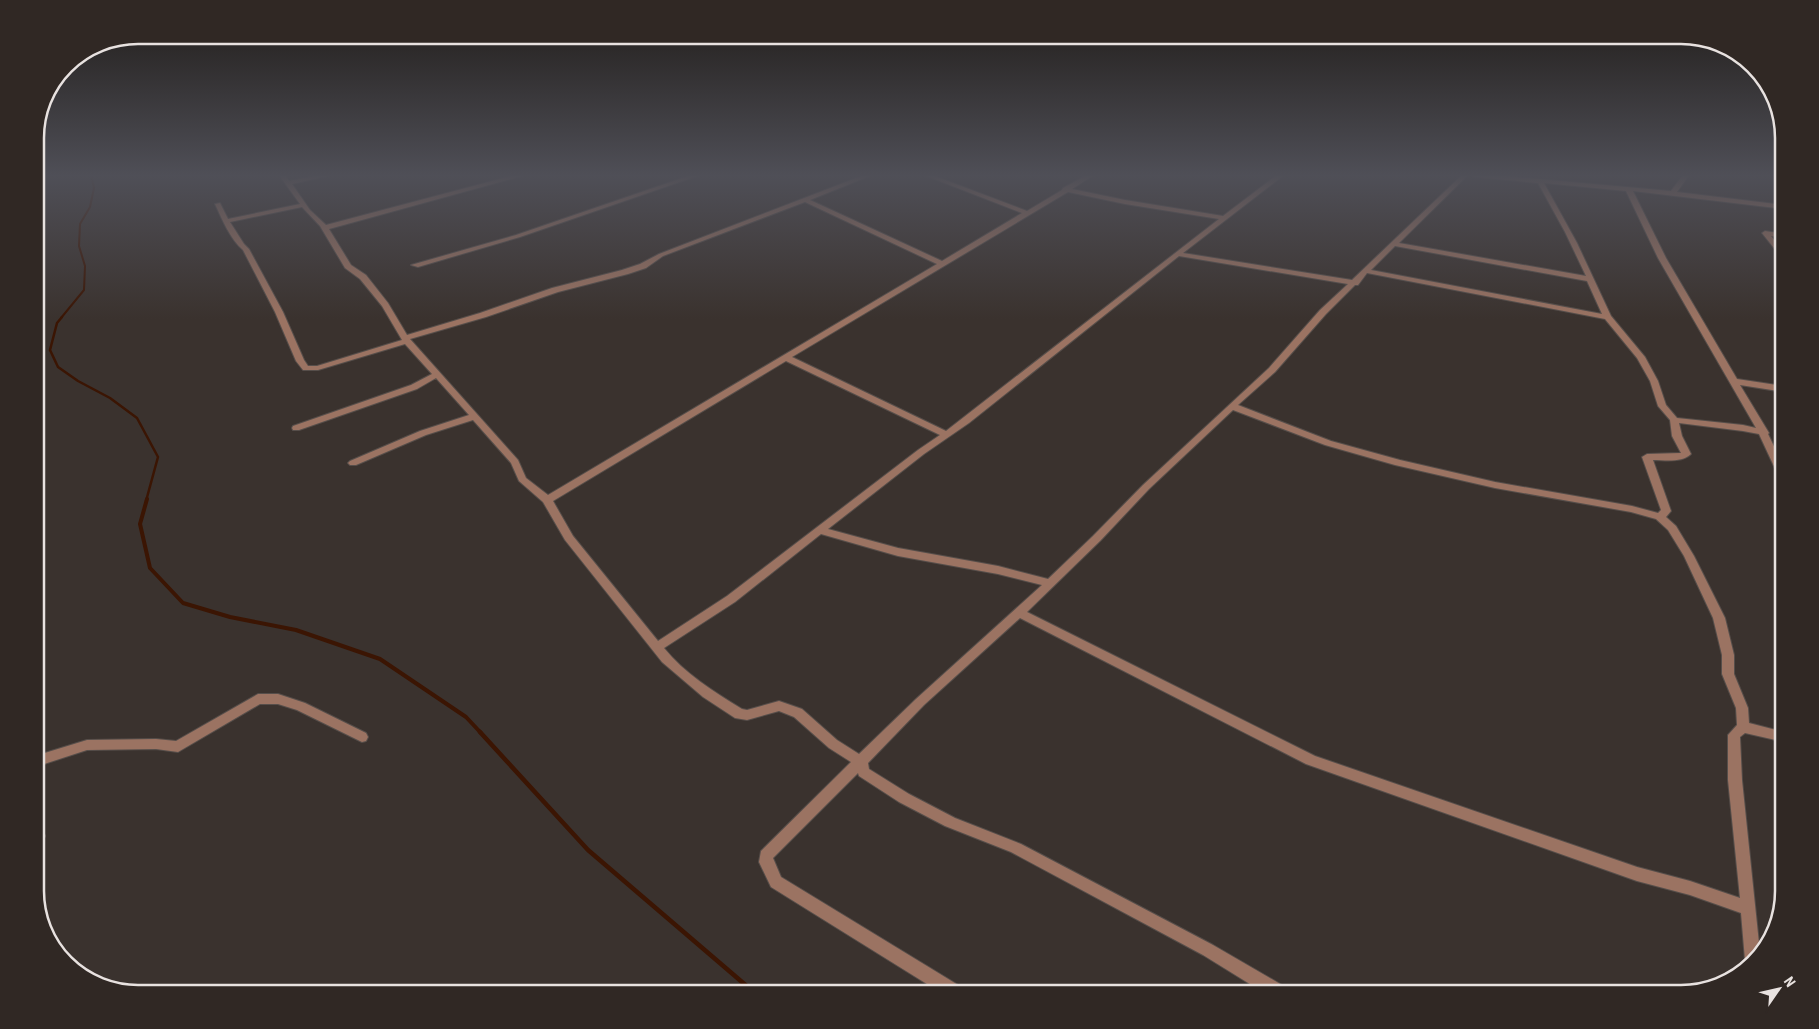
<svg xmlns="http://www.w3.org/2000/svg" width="1819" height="1029" font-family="'Roboto Condensed',sans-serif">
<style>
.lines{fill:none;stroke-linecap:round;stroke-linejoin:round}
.stream-far3{stroke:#3b1503;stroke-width:2}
.stream-far2{stroke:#3b1503;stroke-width:2.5}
.stream-far1{stroke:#3b1503;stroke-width:4}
.stream{stroke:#3b1503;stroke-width:4.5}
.minor-casing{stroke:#564e4a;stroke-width:2}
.minor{fill:#9b7362;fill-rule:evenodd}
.rim{fill:none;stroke:#e8e2e0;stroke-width:2.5}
</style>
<rect width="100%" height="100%" fill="#3a322e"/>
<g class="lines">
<!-- stream-far3 -->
<path class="stream-far3" d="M61 318 84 290 85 266 79 246 80 224 90 207 94 188 91 175"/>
<!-- stream-far2 -->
<path class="stream-far2" d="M62 317 57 323 50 350 58 367 78 381 110 398 137 418 158 457 146 501"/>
<!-- stream-far1 -->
<path class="stream-far1" d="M147 499 140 524 150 568 183 603 230 617 296 630 380 659 466 717 481 733"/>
<!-- stream -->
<path class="stream" d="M480 732 588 850 756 994"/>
<!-- minor casing -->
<g class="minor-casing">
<path id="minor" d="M279 175H285L289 181 320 175H332L292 184 310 210 326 225 515 175H525L329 229 351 265 366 275 388 303 407 335 480 313 552 288 622 270 640 264 659 254 864 175H872L810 200 942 261 1022 213 924 175H932L1027 211 1062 190 1063 188 1087 175H1094L1072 189 1125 200 1223 216 1277 175H1284L1183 253 1352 280 1462 175H1468L1399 243 1586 276 1565 232 1538 183 1475 177 1472 175H1494L1671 191 1683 175H1689L1677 192 1784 205V209L1633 191 1666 258 1737 379 1784 386V392L1740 385 1769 433 1768 434 1784 467V480L1779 477 1759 434 1743 431 1679 423 1682 436 1691 454C1682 463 1665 460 1653 460L1671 511 1666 517 1676 526 1694 556 1725 618 1734 655V674L1748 708 1749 723 1784 732V742L1745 733 1740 737 1742 780 1760 953 1748 965 1745 960 1741 913 1690 895 1637 881 1306 764 1020 618 924 705 868 763 869 769 909 794 955 818 1021 844 1213 945 1287 988 1289 994H1266L1203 955 1011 852 945 826 899 802 859 776 858 773 773 858 781 877 963 988 965 994H943L771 887 759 862 761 851 851 762 829 748 794 717 779 711 747 720 735 718 703 697 662 662 565 540 543 502 519 481 511 463 473 420 426 435 356 465H350L348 463 350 461 420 431 469 415 436 378 417 389 299 430H293L292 428 293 426 411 385 432 374 405 344 318 370H303L296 361 275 312 243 250C230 239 222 219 215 204L220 203 228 219 300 204ZM1544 183 1626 191 1658 258 1756 428 1743 425 1677 418 1666 405 1658 381 1645 357 1611 316 1577 243ZM1068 192 1125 204 1219 219 946 431 792 357ZM805 202 937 264 548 495 526 478 518 460 410 339 486 317 558 292 628 274 646 268 663 256ZM302 207 320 226 345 268 360 279 382 306 402 340 317 366H308L304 360 283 312 249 249 244 244 230 222ZM1395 246 1587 281 1602 314 1371 270ZM1179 256 1348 284 1320 310 1269 368 1143 485 1093 536 1048 579 998 566 898 548 828 529 924 454 969 423ZM1367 273 1605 319 1637 358 1650 381 1658 406 1670 420 1672 436 1681 453 1647 454 1642 457 1661 510 1658 513 1632 506 1495 482 1400 460 1331 441 1238 405 1275 372 1326 314 1355 285H1358ZM786 361 940 435 918 450 727 596 658 641 573 536 553 501ZM1233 410 1325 445 1395 465 1495 488 1631 512 1656 519 1668 530 1684 556 1713 618 1722 655V674L1736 708 1737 725 1728 735V780L1740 898 1690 881 1637 867 1315 756 1027 612 1101 540 1149 489ZM821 534 898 556 998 574 1042 585 916 699 859 754 837 740 802 709 779 701 747 710 742 709C714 692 684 673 664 648L735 602Z
M691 175H700L520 237 418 267 411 265 516 235Z
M1765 231 1784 234V238L1771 236 1784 252V259L1782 258 1762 233Z
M258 694H278L305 703 366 733 368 737 366 741 362 742 297 710 278 704H260L178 752 156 749 87 750 35 767V756L87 740 156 739 176 741Z
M35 823 40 825 45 836 43 840 35 844Z"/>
</g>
<!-- minor -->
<use href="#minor" class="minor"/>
</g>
<!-- sky -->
<linearGradient id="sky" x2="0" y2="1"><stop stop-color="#201c19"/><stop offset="0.55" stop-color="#4f4f57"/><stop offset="1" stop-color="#4f4f57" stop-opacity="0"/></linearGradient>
<rect width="1819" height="319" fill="url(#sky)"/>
<!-- crop -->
<path d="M0 0H1819V1029H0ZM138 44H1681A94 94 0 0 1 1775 138V891A94 94 0 0 1 1681 985H138A94 94 0 0 1 44 891V138A94 94 0 0 1 138 44Z" fill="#302824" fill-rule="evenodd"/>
<path class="rim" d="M138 44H1681A94 94 0 0 1 1775 138V891A94 94 0 0 1 1681 985H138A94 94 0 0 1 44 891V138A94 94 0 0 1 138 44Z"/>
<!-- north arrow -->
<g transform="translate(1779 989) rotate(56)" stroke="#302824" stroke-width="4" paint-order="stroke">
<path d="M0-4L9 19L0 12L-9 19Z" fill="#e8e2e0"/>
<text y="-8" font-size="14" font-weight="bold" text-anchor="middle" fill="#e8e2e0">N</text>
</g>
</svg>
